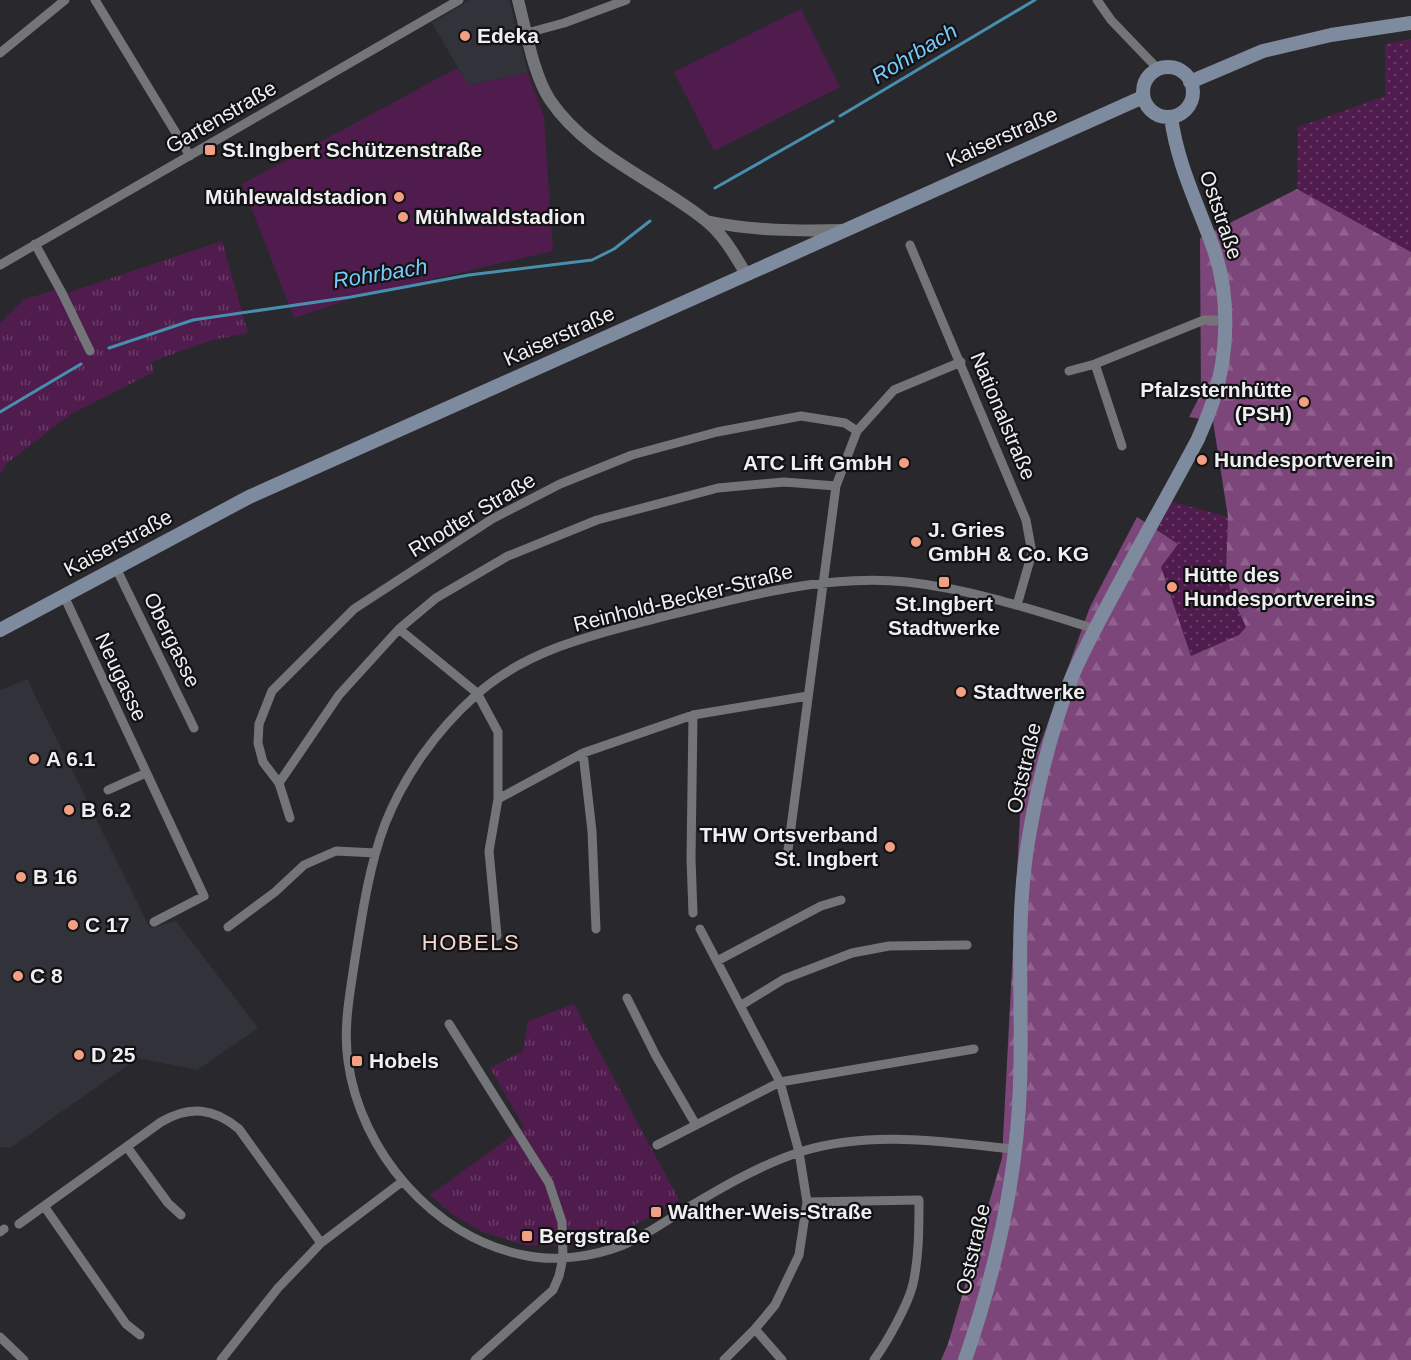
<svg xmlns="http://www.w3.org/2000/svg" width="1411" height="1360" font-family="Arial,sans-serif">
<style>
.built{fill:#32323b}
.grass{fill:url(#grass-dots)}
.forest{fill:url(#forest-firs)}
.park{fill:url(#park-tufts)}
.garden{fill:#4f1c4d}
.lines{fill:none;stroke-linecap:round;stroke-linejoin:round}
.stream{stroke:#488eae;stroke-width:3}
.minor{stroke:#747578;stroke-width:9}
.tertiary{stroke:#747578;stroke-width:12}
.secondary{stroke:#7e8a9e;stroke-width:14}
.poi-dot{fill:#f39f84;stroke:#121214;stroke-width:2}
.labels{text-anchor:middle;stroke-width:4.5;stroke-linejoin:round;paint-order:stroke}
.poi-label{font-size:21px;font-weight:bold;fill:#efeff1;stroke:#121214;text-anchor:start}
.street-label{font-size:21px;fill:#efeff1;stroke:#121214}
.water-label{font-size:22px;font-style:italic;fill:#76c9fb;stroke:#121214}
.neighbourhood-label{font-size:22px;letter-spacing:1.5px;fill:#f8d7cc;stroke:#121214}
</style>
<defs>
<pattern id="grass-dots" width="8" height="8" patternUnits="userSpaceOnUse" patternTransform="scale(1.5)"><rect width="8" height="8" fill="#4f1c4d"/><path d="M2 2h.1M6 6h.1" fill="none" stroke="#693d67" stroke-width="1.8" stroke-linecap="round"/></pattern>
<pattern id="forest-firs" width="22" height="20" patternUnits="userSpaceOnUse" patternTransform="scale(1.5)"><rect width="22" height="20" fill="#7d467a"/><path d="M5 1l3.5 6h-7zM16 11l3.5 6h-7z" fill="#90618d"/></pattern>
<pattern id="park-tufts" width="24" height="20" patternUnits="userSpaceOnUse" patternTransform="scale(1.5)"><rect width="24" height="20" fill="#4f1c4d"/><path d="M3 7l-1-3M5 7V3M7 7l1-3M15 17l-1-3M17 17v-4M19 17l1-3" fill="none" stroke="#693d67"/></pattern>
</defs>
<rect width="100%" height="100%" fill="#29292d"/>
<!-- built -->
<path class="built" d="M470 0H509L528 73 468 85 432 23Z
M27 679 150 928 176 921 258 1028 197 1070 138 1058 10 1148 0 1147V690Z"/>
<!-- grass -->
<path class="grass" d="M1411 39V252L1297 189 1298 127 1385 96V44Z
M1166 500 1228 517 1226 572 1232 597 1246 627 1239 635 1191 656 1161 567 1150 527Z"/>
<!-- forest -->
<path class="forest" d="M1297 189 1411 252V1360H941L948 1344 1002 1158 1021 797 1090 607 1137 517 1178 544 1161 567 1191 656 1239 635 1246 627 1232 597 1226 572 1228 517 1213 421 1189 417 1201 394 1200 238Z"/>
<!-- park -->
<path class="park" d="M222 241 248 333 212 340 151 362 154 372 71 414 6 464 0 475V323L23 300 58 289 61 295Z
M574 1004 679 1200 624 1231 605 1239 578 1246 524 1245 480 1231 451 1213 430 1195 524 1127 490 1068 523 1051 528 1021Z"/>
<!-- garden -->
<path class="garden" d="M801 9 840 87 714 151 674 72Z
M457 68 469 85 528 73 544 117 553 251 353 298 294 318 242 184Z"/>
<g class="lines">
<!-- stream -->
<path class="stream" d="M840 116 1035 0
M715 188 833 121
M109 348 193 320 351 297 469 275 592 260 614 249 650 221
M0 412 81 364"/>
<!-- minor -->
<path class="minor" d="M95 0 190 156
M1097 0 1111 20 1158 69
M527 33 564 23 626 0
M0 53 65 0
M35 244 62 293 90 351
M910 245 1026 520 1032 553 1017 605
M0 265 459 0
M1095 364 1122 446
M1069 371 1095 364 1204 320H1225
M857 431 894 390 961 362
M116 568 194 728
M64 596 204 896 154 922
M399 629 477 693 498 732V799L489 851 497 936
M583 753 592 831 596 929
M279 783 263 762 258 743 259 724 272 691 354 609 492 519 560 484 632 455 717 432 801 416 845 423 857 431 836 486 788 850
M108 790 146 773
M498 799 583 753 693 715
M290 818 279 783 339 695 399 629 436 598 508 556 597 520 718 488 784 482 836 486
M693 913 691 859 693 715 808 696
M228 927 275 892 304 865 336 851 375 853
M700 929 780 1082 799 1152 807 1202 799 1255 775 1305 755 1329 724 1360
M717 961 821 906 841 900
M627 998 656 1056 696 1125
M740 1006 784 979 852 953 889 946 967 945
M449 1024 549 1183 562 1222 563 1258 559 1276 553 1290 475 1360
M657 1145 780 1082 974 1049
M127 1147 168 1203 181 1215
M1014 1149C944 1142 872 1130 803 1151 759 1165 719 1189 679 1213 661 1224 643 1237 623 1245 593 1257 554 1262 523 1255 433 1237 360 1151 348 1061 343 1027 350 993 355 959 362 915 369 866 385 824 404 776 436 731 475 696 527 648 603 632 670 615 746 596 827 574 907 582 971 589 1034 610 1095 629
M807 1202 919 1200C919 1228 919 1257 913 1284 908 1305 887 1342 874 1360
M44 1206 126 1324 140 1335
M19 1224 161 1122C190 1105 214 1108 239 1129L321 1243
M0 1232 4 1229
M755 1329 782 1360
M0 1337 24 1360
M221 1360 278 1288 321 1243 403 1181"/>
<!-- tertiary -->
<path class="tertiary" d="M518 0C526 30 533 74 550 100 587 155 655 180 705 220 723 234 734 254 746 274
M706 221C752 231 798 231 844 230"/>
<!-- secondary -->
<path class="secondary" d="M1143 92a25 25 0 1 1 50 0a25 25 0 1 1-50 0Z
M1190 82 1263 51 1331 35 1411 23
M0 630 249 497 1143 97
M965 1360C995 1273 1017 1178 1020 1085 1023 1005 1015 927 1027 848 1036 792 1049 737 1069 684 1081 654 1097 625 1112 597 1140 544 1170 492 1198 439 1203 427 1209 414 1213 401 1229 353 1230 294 1213 247 1197 203 1177 163 1171 117"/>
</g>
<!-- markers -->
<g class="poi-dot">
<circle cx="465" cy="36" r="6"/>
<rect x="204" y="144" width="12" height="12" rx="3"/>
<circle cx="399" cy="197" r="6"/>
<circle cx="403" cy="217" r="6"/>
<circle cx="1304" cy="402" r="6"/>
<circle cx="1202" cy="460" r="6"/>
<circle cx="904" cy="463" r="6"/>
<circle cx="916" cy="542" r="6"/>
<rect x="938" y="576" width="12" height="12" rx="3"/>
<circle cx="1172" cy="587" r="6"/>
<circle cx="961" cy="692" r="6"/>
<circle cx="34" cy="759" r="6"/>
<circle cx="69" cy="810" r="6"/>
<circle cx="890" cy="847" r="6"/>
<circle cx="21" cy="877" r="6"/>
<circle cx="73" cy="925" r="6"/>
<circle cx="18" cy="976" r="6"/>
<circle cx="79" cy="1055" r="6"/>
<rect x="351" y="1055" width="12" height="12" rx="3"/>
<rect x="650" y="1206" width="12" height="12" rx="3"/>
<rect x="521" y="1230" width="12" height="12" rx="3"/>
</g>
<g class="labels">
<!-- poi labels -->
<g class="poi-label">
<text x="477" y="43">Edeka</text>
<text x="222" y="157">St.Ingbert Schützenstraße</text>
<text x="387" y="204" text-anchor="end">Mühlewaldstadion</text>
<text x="415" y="224">Mühlwaldstadion</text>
<text x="1292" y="397" text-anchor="end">Pfalzsternhütte<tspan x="1292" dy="24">(PSH)</tspan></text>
<text x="1214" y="467">Hundesportverein</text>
<text x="892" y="470" text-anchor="end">ATC Lift GmbH</text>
<text x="928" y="537">J. Gries<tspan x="928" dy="24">GmbH &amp; Co. KG</tspan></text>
<text x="1184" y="582">Hütte des<tspan x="1184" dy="24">Hundesportvereins</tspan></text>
<text x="944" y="611" text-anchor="middle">St.Ingbert<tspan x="944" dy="24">Stadtwerke</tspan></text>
<text x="973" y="699">Stadtwerke</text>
<text x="46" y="766">A 6.1</text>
<text x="81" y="817">B 6.2</text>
<text x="878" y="842" text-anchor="end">THW Ortsverband<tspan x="878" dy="24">St. Ingbert</tspan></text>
<text x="33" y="884">B 16</text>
<text x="85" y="932">C 17</text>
<text x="30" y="983">C 8</text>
<text x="91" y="1062">D 25</text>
<text x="369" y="1068">Hobels</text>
<text x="668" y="1219">Walther-Weis-Straße</text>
<text x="539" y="1243">Bergstraße</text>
</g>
<!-- street labels -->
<g class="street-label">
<text transform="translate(221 117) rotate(-30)" y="7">Gartenstraße</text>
<text transform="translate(1002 137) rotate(-24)" y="7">Kaiserstraße</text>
<text transform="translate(1221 215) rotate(71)" y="7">Oststraße</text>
<text transform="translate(559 336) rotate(-24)" y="7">Kaiserstraße</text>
<text transform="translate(1003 416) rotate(67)" y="7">Nationalstraße</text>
<text transform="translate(472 515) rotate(-31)" y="7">Rhodter Straße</text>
<text transform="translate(118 543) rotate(-28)" y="7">Kaiserstraße</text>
<text transform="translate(683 598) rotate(-14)" y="7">Reinhold-Becker-Straße</text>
<text transform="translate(172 640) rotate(64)" y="7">Obergasse</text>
<text transform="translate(121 677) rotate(65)" y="7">Neugasse</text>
<text transform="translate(1024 768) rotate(-77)" y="7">Oststraße</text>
<text transform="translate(973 1249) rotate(-77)" y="7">Oststraße</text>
</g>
<!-- water labels -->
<g class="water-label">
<text transform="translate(914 53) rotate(-31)" y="8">Rohrbach</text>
<text transform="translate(380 273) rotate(-9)" y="8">Rohrbach</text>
</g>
<!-- neighbourhood labels -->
<g class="neighbourhood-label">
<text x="471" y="950">HOBELS</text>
</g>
</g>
</svg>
